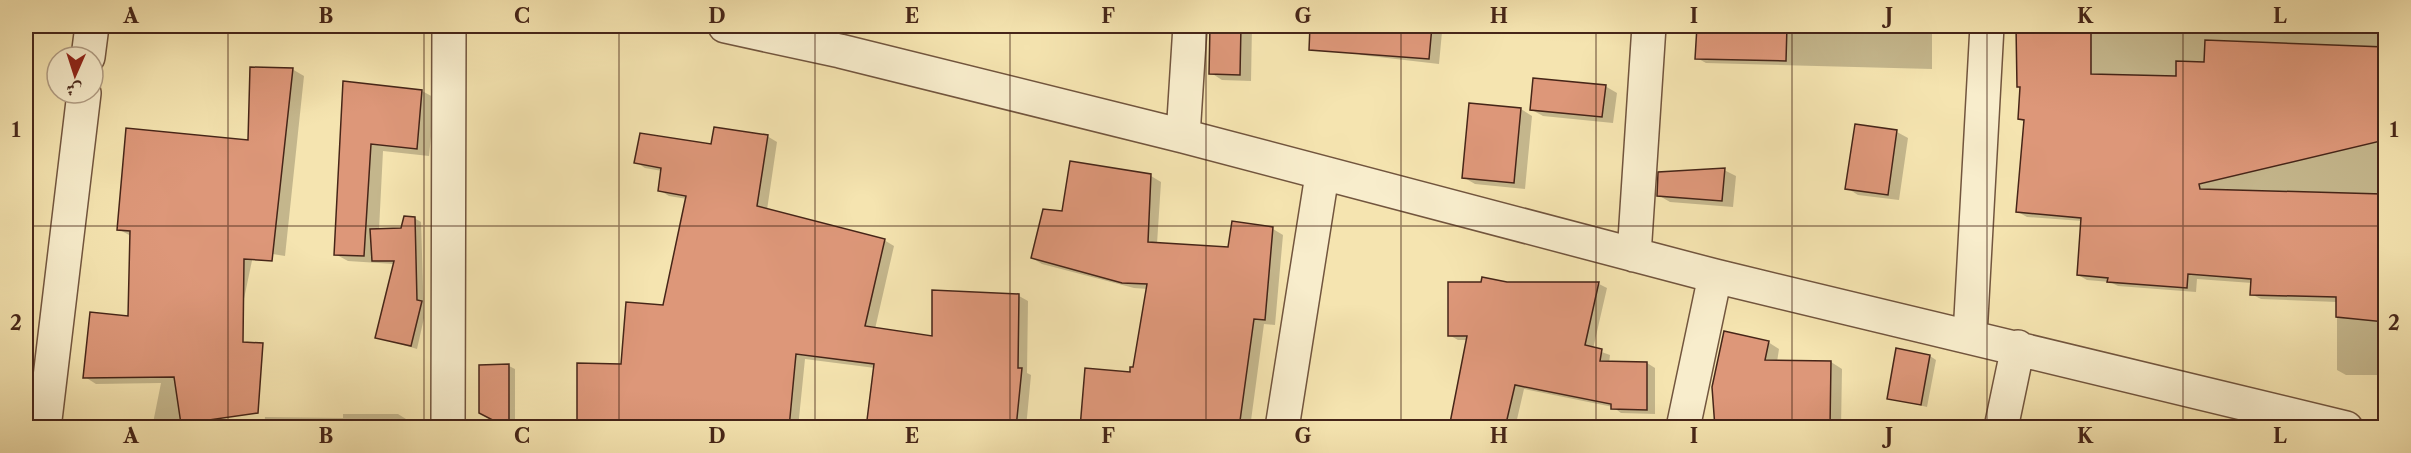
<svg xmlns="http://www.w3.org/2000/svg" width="2411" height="453" font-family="'Libre Caslon Text',Amiri,serif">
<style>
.shadow{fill:#0003}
.building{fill:#dd9779;stroke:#462518;stroke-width:1.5}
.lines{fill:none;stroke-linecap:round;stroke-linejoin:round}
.minor-casing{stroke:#72553e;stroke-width:36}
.minor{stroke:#f8edcc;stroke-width:33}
.grid{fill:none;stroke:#462518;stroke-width:1.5;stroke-opacity:0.55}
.neatline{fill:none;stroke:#462518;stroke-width:2}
.grid-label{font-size:20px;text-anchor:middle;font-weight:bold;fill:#462518}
</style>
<rect width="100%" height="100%" fill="#f5e4b0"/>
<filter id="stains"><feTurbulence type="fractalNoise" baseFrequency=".00333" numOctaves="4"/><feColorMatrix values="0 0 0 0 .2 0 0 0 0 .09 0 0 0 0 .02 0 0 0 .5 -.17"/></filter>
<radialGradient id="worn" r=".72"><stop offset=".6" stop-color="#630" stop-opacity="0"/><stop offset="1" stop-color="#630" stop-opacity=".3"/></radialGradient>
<!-- shadow -->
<path class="shadow" d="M1212 26H1252L1251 81 1222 80 1211 73Z
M1355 26H1431L1442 32 1439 64 1361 55 1351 49Z
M1699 26H1932V69L1706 63 1697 58Z
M2017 26H2386V375H2346L2337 370V302L2261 299 2251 294 2252 283 2197 279 2196 292 2118 286 2110 282 2087 280 2078 275 2082 221 2027 217 2018 212 2025 122 2019 118 2022 88 2018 86Z
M292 69 304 76 285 256 254 251 217 428H152L161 383 96 384 85 377 129 317 131 236 118 229 250 142Z
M344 83 422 91 435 98 429 156 383 151 379 230 403 229 414 218 421 222 424 318 417 349 377 337 394 264 348 261 335 254Z
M1605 86 1617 93 1613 123 1543 116 1532 110Z
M1470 105 1521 109 1532 116 1525 189 1475 184 1463 177Z
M1856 126 1897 132 1908 138 1899 200 1858 195 1847 188Z
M767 136 777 142 767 210 884 240 894 246 875 329 933 338 1019 296 1028 301 1027 373 1031 375 1026 428H867L875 368 805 359 798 428H579L664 307 687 199 669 196 659 190 662 171 645 168 636 162Z
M1724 170 1736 176 1733 207 1670 202 1658 195Z
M1151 176 1161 182 1157 244 1230 249 1273 229 1283 235 1275 325 1264 324 1250 428H1081L1134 369 1148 289 1134 288 1042 264 1032 258 1063 213Z
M1507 283 1599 284 1607 288 1593 349 1610 355 1609 363H1647L1655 368V414L1621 413 1613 407 1524 389 1515 428H1451L1468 340H1458L1449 335Z
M1768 342 1779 349 1777 362H1831L1842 369 1841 428H1716Z
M1930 356 1936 360 1927 407 1889 398Z
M509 366 515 369V428L484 414Z
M343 414H398L406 419V428H264L265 417 343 418Z"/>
<!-- building -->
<path class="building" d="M1210 26H1241L1240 75 1209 74Z
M1310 26H1432L1429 59 1309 50Z
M1697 26H1787L1786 61 1695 59Z
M2016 26H2091V74L2176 76V61L2204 62 2205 40 2385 47V140L2199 184 2200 189 2382 194V216H2385V322L2336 317V297L2250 295 2251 279 2188 274 2187 288 2107 282 2108 278 2077 275 2081 218 2016 212 2024 120 2018 119 2020 87H2017Z
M250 67 293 68 272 261 244 259 243 342 263 343 258 413 181 424 174 377 83 378 90 312 128 316 130 231 117 230 126 128 248 140Z
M1533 78 1606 85 1602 117 1530 110Z
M343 81 422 90 417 149 371 144 364 256 334 255Z
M1469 103 1521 108 1514 183 1462 178Z
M1855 124 1897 130 1888 195 1845 189Z
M714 127 768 135 757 206 885 239 865 326 932 336V290L1019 294 1018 368H1022L1016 428H939L867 420 874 364 796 354 789 428H577V363L621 364 626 302 663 305 686 196 658 191 661 168 634 163 640 133 711 144Z
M1070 161 1151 174 1148 242 1228 247 1232 221 1273 227 1265 320 1254 319 1239 428H1080L1085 368 1130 372V367H1133L1147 284 1122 283 1031 258 1043 209 1062 211Z
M1725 168 1722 201 1657 196 1658 172Z
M404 216 415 217 417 300 422 301 411 346 375 338 394 261H372L370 229 401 228Z
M1482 277 1507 282H1599L1585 345 1602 349 1600 361 1647 362V410L1611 409V404L1515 385 1505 428H1449L1467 336H1448V282H1481Z
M1724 331 1769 341 1765 360 1831 361 1830 428H1715L1712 387Z
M1896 348 1930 355 1921 405 1887 399Z
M509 364V428H508L479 413V365Z"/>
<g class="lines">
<!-- minor casing -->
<g class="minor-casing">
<path id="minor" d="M725 26 840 51 1183 136 1715 276 2346 428
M88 57 92 26
M1183 136 1190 26
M1634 255 1649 26
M1970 336 1987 26
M44 428 84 93
M448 428 449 26
M1282 428 1322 175
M1683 428 1715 276
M2001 428 2018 347"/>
</g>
<!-- minor -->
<use href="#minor" class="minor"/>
</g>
<!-- grid -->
<path class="grid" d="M228 26V428M424 26V428M619 26V428M815 26V428M1010 26V428M1206 26V428M1401 26V428M1596 26V428M1792 26V428M1987 26V428M2183 26V428M26 226H2386"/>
<!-- margin -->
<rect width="2411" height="453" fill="none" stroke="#f5e4b0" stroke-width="66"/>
<!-- north arrow -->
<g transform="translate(75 75) rotate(183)"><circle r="28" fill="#f8edcc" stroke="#b19d84" stroke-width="1.5"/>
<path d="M0-4.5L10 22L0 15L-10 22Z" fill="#8f2418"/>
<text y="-9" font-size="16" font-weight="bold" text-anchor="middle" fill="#462518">ش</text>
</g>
<rect x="33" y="33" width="2345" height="387" class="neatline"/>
<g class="grid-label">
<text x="131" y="23">A</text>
<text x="326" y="23">B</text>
<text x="522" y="23">C</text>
<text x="717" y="23">D</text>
<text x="912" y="23">E</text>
<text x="1108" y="23">F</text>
<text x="1303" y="23">G</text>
<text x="1499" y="23">H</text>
<text x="1694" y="23">I</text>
<text x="1889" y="23">J</text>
<text x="2085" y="23">K</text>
<text x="2280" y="23">L</text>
<text x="16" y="137">1</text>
<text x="2394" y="137">1</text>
<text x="16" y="330">2</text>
<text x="2394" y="330">2</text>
<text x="131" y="443">A</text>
<text x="326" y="443">B</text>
<text x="522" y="443">C</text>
<text x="717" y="443">D</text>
<text x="912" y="443">E</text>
<text x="1108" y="443">F</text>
<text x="1303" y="443">G</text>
<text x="1499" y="443">H</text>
<text x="1694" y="443">I</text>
<text x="1889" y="443">J</text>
<text x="2085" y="443">K</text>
<text x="2280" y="443">L</text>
</g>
<rect width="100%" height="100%" filter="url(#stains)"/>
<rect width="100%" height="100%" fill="url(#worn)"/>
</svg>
